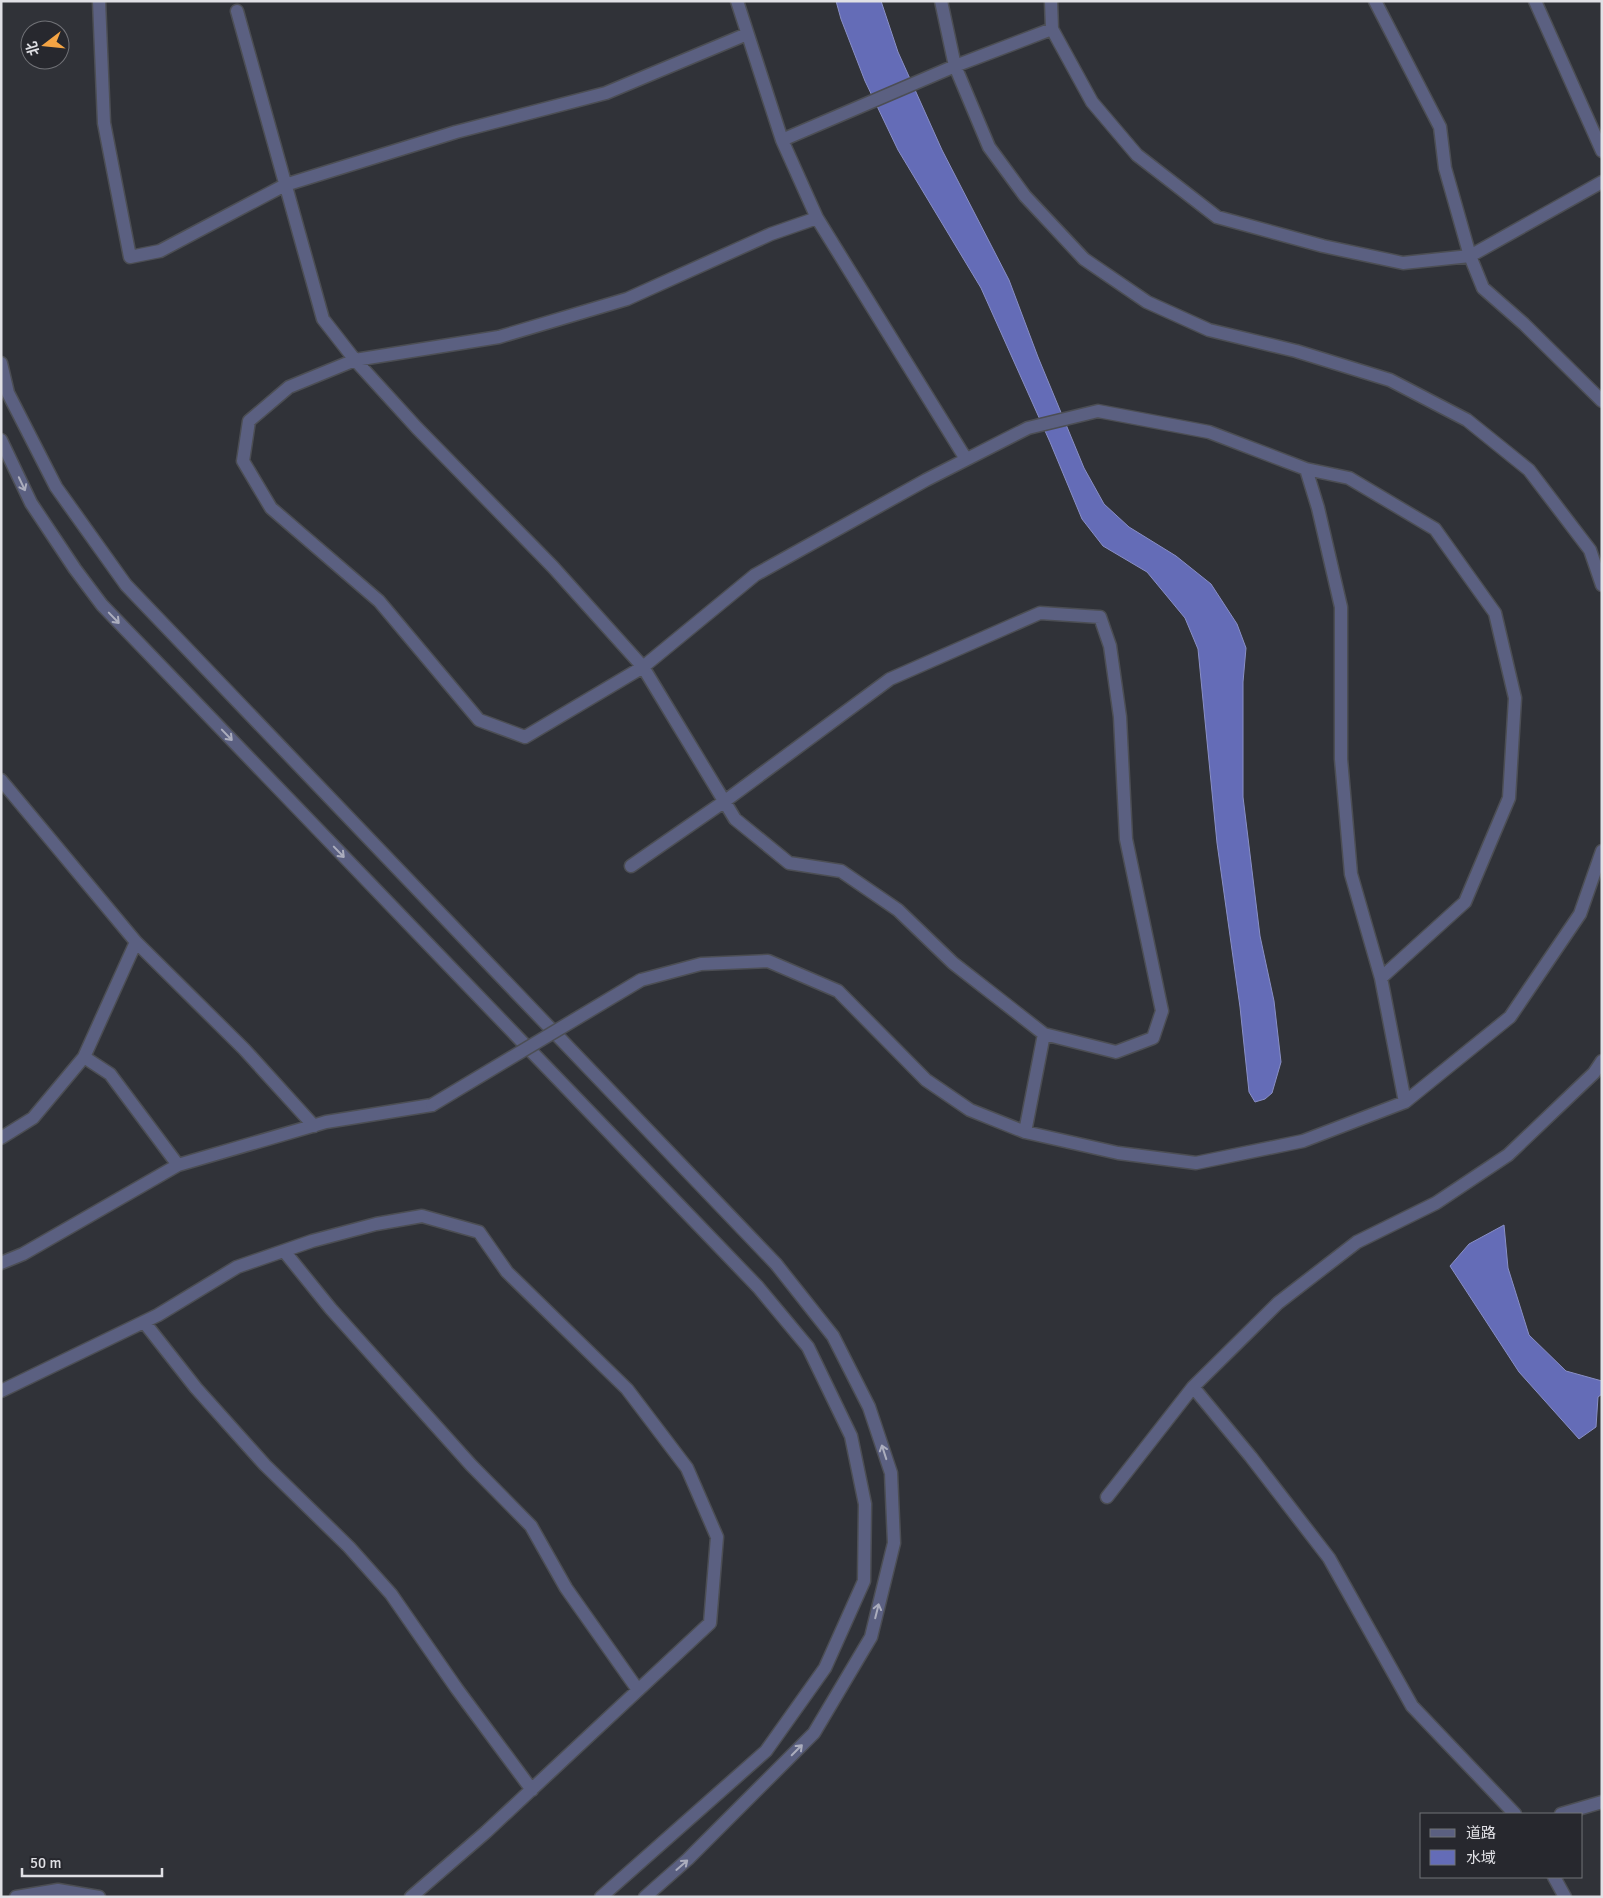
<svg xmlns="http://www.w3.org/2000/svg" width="1603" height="1898" font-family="Signika,'Noto Sans SC',sans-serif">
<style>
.water{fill:#646cb7;stroke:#898fc5}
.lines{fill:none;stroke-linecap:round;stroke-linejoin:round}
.minor-casing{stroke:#4c4e54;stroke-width:15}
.minor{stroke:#5b6081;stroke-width:12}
.minor-bridge-casing{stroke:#4c4e54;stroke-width:15;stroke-linecap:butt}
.minor-bridge{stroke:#5b6081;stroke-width:12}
.oneway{stroke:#abadbd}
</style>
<rect width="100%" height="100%" fill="#303238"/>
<!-- water -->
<path class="water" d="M836 1H881L898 52 942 150 1009 280 1038 357 1084 468 1104 504 1129 527 1176 556 1211 584 1237 624 1246 648 1243 682V797L1260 936 1274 1001 1281 1062 1272 1093 1265 1099 1255 1102 1249 1092 1240 1007 1217 843 1198 649 1185 618 1147 572 1103 546 1082 519 1050 442 981 288 898 150 865 81 841 19Z
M1504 1225 1508 1268 1529 1335 1566 1371 1602 1381V1394L1598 1397 1596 1427 1579 1439 1519 1372 1450 1266 1469 1244Z"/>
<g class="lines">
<!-- minor casing -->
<g class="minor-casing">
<path id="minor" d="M99 1 104 123 130 257 160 251 285 185 456 132 606 93 747 34
M737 1 782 140
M941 1 955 66 989 147 1025 196 1084 259 1147 302 1209 330 1296 351 1390 380 1467 420 1529 470 1590 550 1602 585
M1051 1 1052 29 1092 102 1137 155 1217 217 1323 246 1403 263 1470 256 1602 182
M1375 1 1440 127 1445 168 1470 256 1483 288 1524 324 1602 401
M1535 1 1602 151
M237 11 323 319 355 360 417 428 553 567 643 667 735 819 789 863 841 871 898 910 953 963 1044 1034 1025 1132
M1052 29 955 66 782 140 817 218 771 234 627 299 499 337 355 360 289 387 249 421 243 461 271 508 379 601 479 720 525 737 643 667 755 575 926 480 1028 428 1098 411 1209 432 1306 469 1318 508 1341 607V759L1351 874 1381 978 1405 1102
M817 218 966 459
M1 363 8 393 56 487 126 585 776 1264 833 1336 869 1407 891 1473 894 1543 871 1637 814 1733 688 1859 645 1897
M1 440 31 503 75 569 102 605 758 1287 808 1347 851 1436 865 1504 864 1581 825 1668 766 1751 601 1897
M1306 469 1349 478 1435 529 1495 613 1515 698 1509 798 1465 902 1381 978
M1 780 136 942 84 1057
M631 866 725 801 890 679 1040 613 1100 617 1110 646 1120 717 1126 839 1162 1011 1153 1038 1116 1052 1044 1034
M136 942 244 1049 314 1126
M641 980 701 964 768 961 838 991 926 1080 970 1110 1025 1132 1118 1153 1196 1163 1303 1141 1405 1102 1510 1017 1580 914 1602 851
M1 1138 33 1118 84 1057 110 1074 178 1165
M284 1251 331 1309 471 1465 531 1526 566 1588 638 1690
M1 1263 23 1254 178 1165 326 1122 432 1105
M144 1322 196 1388 265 1465 349 1547 391 1594 457 1689 532 1790
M1193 1387 1251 1457 1329 1558 1412 1706 1515 1814
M1 1391 158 1315 237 1267 312 1241 376 1224 422 1216 479 1232 507 1272 627 1389 687 1468 717 1537 710 1623 486 1832 411 1897
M1107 1497 1193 1387 1278 1303 1357 1242 1436 1203 1508 1155 1594 1073 1602 1061
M1561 1814 1602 1802
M1554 1877 1565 1897
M16 1897 58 1890 99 1897"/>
</g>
<!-- minor -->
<use href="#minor" class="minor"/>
<!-- minor-bridge casing -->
<g class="minor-bridge-casing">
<path id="minor-bridge" d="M432 1105 641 980"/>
</g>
<!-- minor-bridge -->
<use href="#minor-bridge" class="minor-bridge"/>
</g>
<!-- one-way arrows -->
<defs><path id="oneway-shaft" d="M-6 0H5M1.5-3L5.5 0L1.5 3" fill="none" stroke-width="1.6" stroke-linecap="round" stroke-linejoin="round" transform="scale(1.25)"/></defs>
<g class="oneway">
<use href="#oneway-shaft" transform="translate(22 484) rotate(65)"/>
<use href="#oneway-shaft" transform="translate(114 618) rotate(46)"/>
<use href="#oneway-shaft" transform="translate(227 735) rotate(46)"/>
<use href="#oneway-shaft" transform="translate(339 852) rotate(46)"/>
<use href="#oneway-shaft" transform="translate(884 1452) rotate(-108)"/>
<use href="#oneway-shaft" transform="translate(877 1611) rotate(-76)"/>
<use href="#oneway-shaft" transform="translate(797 1750) rotate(-45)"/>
<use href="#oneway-shaft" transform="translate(682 1865) rotate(-41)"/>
</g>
<!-- border -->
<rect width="1603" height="1898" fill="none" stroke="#e0e0e5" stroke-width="5"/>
<!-- legend -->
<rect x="1420" y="1813" width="162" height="65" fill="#27282e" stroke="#717277"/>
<rect x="1430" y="1829" width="25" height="8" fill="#5b6081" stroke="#717277"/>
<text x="1466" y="1838" font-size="15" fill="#e0e0e5">道路</text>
<rect x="1430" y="1850" width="25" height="15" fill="#646cb7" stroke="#717277"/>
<text x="1466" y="1863" font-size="15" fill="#e0e0e5">水域</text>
<!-- north arrow -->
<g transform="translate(45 45) rotate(254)"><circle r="24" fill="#27282e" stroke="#717277"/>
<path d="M0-4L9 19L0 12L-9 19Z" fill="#f4a444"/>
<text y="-8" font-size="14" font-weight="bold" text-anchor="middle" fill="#e0e0e5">北</text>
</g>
<!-- scale -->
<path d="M22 1868v8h140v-8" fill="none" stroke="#e0e0e5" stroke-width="2.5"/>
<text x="30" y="1868" font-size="15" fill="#e0e0e5" stroke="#27282e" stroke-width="4" paint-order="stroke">50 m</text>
</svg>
